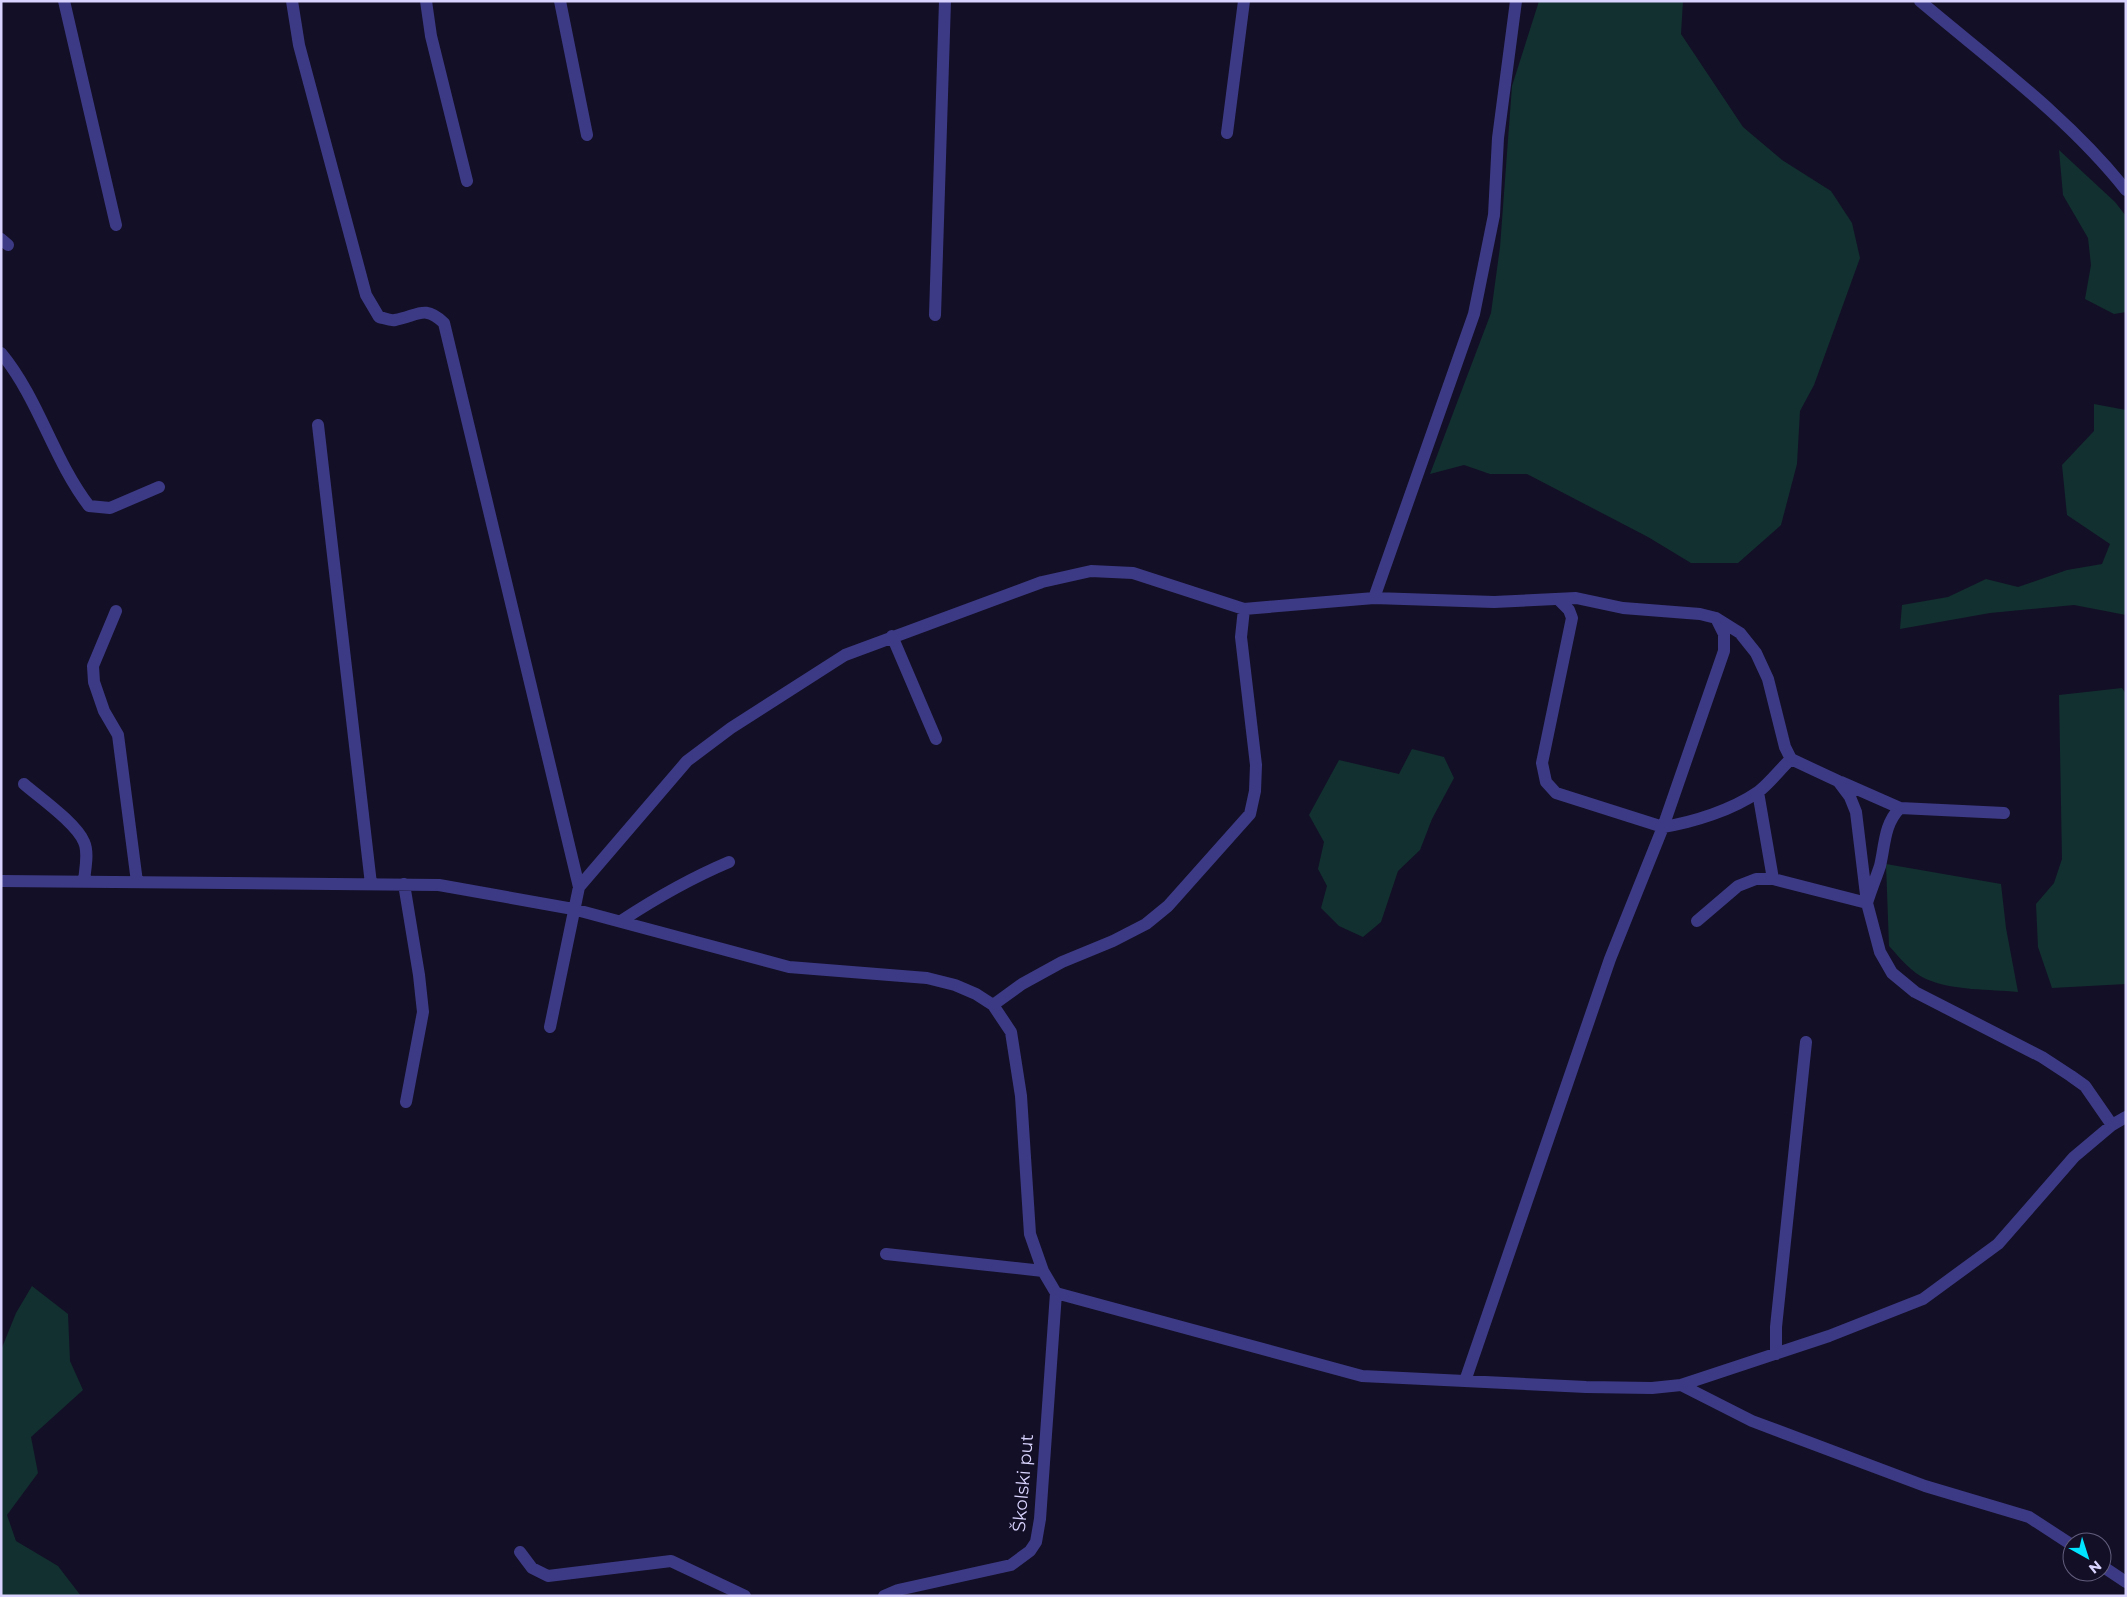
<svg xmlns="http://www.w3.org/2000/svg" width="2127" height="1597" font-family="Montserrat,sans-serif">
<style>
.green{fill:#12302f}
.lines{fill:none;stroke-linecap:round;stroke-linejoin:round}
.minor{stroke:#3d3a85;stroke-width:12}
.labels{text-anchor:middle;stroke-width:4;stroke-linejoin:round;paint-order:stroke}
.street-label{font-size:18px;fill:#d9d4ff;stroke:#130f26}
</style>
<rect width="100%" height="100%" fill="#130f26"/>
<!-- green -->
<path class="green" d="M1539 1H1683L1681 34 1743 127 1782 160 1831 191 1852 223 1860 258 1814 385 1800 411 1797 464 1781 525 1738 563H1691L1648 537 1527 474H1490L1464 465 1430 474 1491 313 1500 247 1512 86Z
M2059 150 2115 202 2126 216V312L2114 314 2085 299 2091 265 2088 238 2063 195Z
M2094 404 2126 410V615L2074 605 1990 613 1900 629 1902 605 1948 597 1986 579 2018 587 2067 570 2102 564 2110 544 2067 515 2062 465 2094 431Z
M2122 688 2126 694V984L2052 988 2038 947 2036 904 2054 883 2062 859 2059 695Z
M1412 749 1444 757 1454 778 1432 819 1420 850 1398 871 1381 922 1363 937 1339 926 1321 908 1327 886 1318 869 1324 842 1309 815 1339 760 1399 774Z
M1886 864 2001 884 2006 928 2018 992C1989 989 1954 991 1926 979 1912 973 1900 958 1889 946Z
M32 1286 68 1314 70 1361 83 1390 31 1437 38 1473 7 1515 16 1541 58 1566 81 1596H1V1350L16 1313Z"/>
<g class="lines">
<!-- minor -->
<path class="minor" d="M64 1 116 225
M292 1 299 45 366 295 379 317C384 318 390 321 395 320 418 316 424 304 444 323L579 887
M426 1 431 36 467 181
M560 1 587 135
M1920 1C1991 61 2068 117 2126 190
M1227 133 1244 1
M1 239 8 245
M935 315 945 1
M1 353C39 399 53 459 89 506L110 508 159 487
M318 425 371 884
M1374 598 1494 602 1576 598 1623 608 1700 614 1716 618 1740 633 1756 653 1768 679 1785 747 1791 759 1838 781 1850 797 1856 812 1867 903 1880 952 1892 973 1915 992 2042 1057 2071 1076 2085 1086 2112 1125
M1558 599 1569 610 1572 618 1542 763 1546 782 1556 793 1663 827C1694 822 1732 810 1758 792 1770 783 1780 769 1791 759
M116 611 93 666 94 682 104 711 118 735 137 882
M892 636 936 739
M1841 782 1900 808
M24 784C40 798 76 823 84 842 89 853 85 869 84 881
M1758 792 1773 879
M1 881 439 885 573 909 789 967 927 978 955 985 976 994 993 1005 1011 1032 1021 1096 1030 1234 1043 1271 1056 1293 1362 1376 1586 1387 1652 1388 1681 1385 1829 1336 1923 1299 1998 1244 2074 1157 2112 1125 2126 1117
M404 884 419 975 423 1012 406 1102
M621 921C656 898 691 878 729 862
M1697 921 1738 886 1756 879H1773L1867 903C1871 890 1876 878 1880 866 1885 845 1884 824 1900 808L2004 813
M993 1005 1022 984 1062 962 1113 941 1146 924 1168 906 1250 814 1255 791 1256 765 1241 637 1244 609
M550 1027 579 887 687 761 731 728 845 655 1042 582 1091 571 1133 573 1244 609 1374 598 1474 314 1494 215 1498 138 1516 1
M886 1254 1043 1271
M1776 1354V1327L1806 1042
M1465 1381 1610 959 1663 827 1724 651V634L1716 618
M1681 1385 1752 1421 1925 1486 2029 1517 2072 1545
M520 1552 532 1568 548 1576 671 1561 745 1596
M2102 1566 2126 1582
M884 1596 898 1590 1011 1565 1030 1551 1036 1542 1040 1519 1056 1293"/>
</g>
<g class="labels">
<!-- street labels -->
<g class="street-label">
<text transform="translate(1023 1483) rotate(-85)" y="6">Školski put</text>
</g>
</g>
<!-- border -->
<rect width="2127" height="1597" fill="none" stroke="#d9d4ff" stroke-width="5"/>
<!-- north arrow -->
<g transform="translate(2087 1557) rotate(141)"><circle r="24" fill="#130f26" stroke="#625e7d"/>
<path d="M0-4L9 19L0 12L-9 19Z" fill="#00e5ff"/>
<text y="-8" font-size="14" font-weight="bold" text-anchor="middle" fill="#d9d4ff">N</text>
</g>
</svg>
